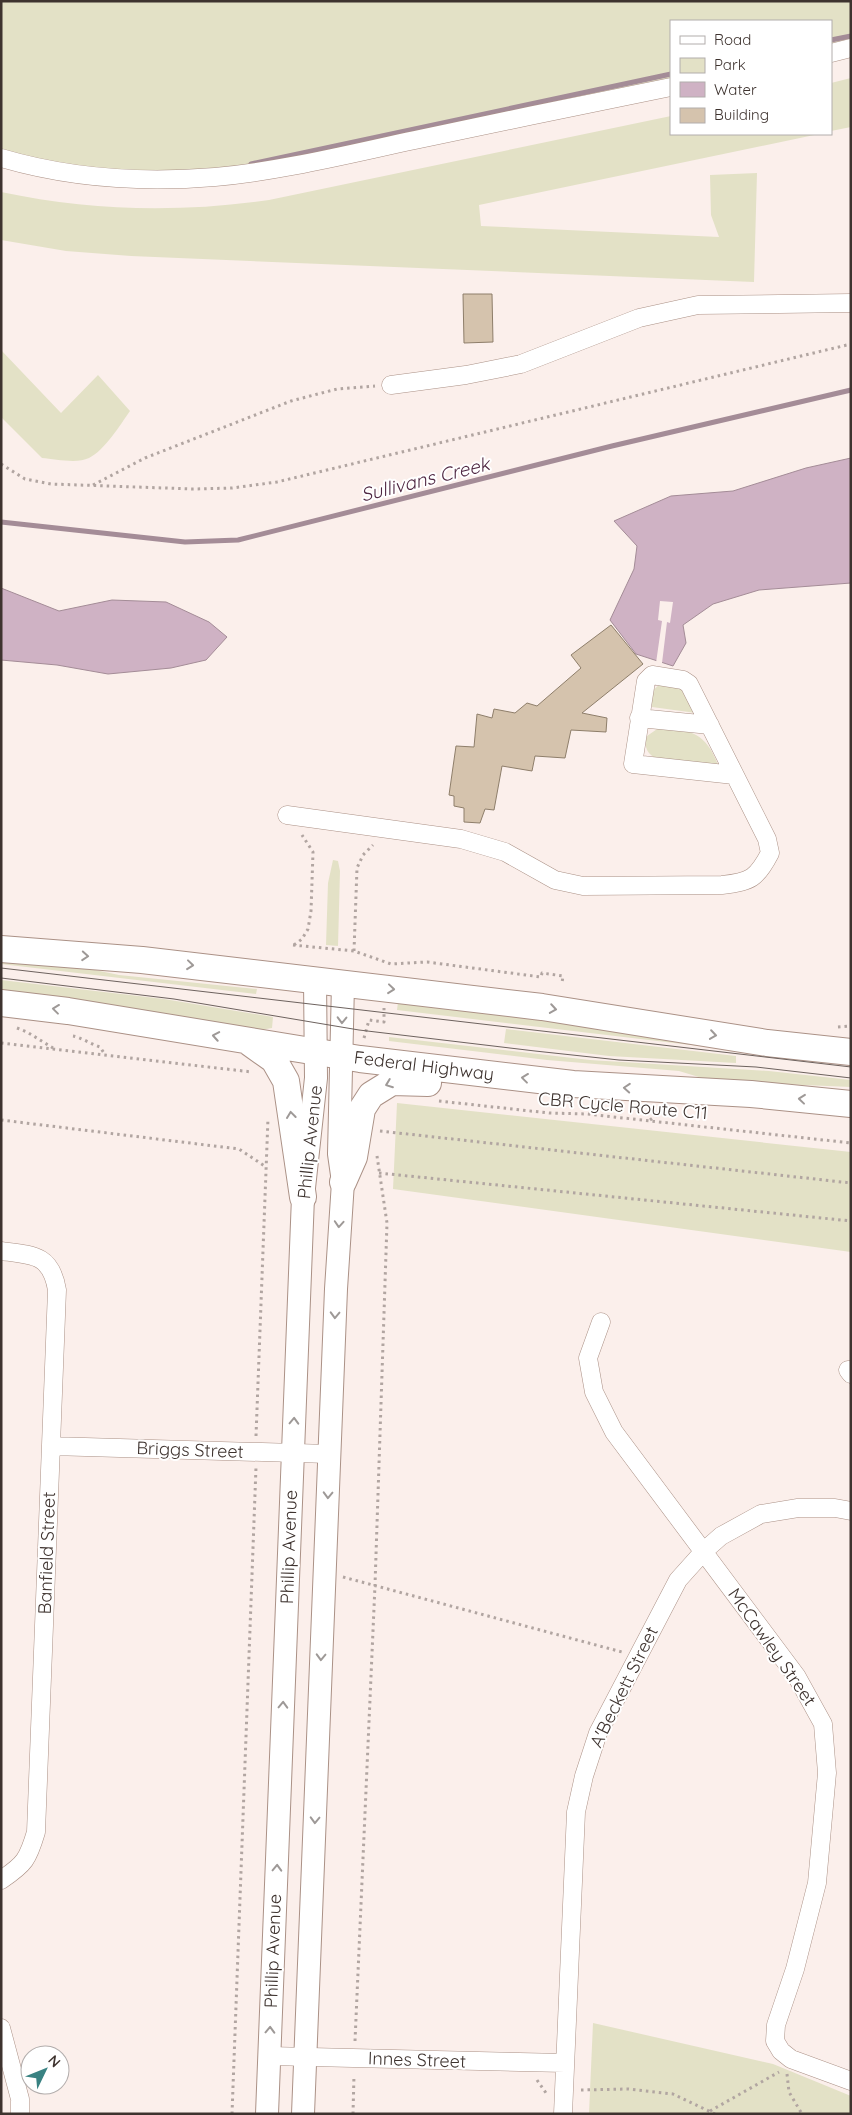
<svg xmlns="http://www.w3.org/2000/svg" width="852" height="2115" font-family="Quicksand,sans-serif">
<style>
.green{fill:#e3e1c6}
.water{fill:#cfb2c4;stroke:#a48c97}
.pier{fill:#fbefeb}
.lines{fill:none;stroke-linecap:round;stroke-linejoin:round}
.stream{stroke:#a48c97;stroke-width:5}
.building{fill:#d5c3ad;stroke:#8e7e6a}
.minor-casing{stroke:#ab9186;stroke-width:19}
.major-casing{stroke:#ab9186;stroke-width:24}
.highway-casing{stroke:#ab9186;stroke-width:28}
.path{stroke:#b1a5a1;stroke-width:3;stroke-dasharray:2.5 4;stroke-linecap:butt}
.minor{stroke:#fff;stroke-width:18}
.major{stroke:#fff;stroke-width:22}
.highway{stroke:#fff;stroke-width:26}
.tram{stroke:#6d625e;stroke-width:1}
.oneway{stroke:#9e9997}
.labels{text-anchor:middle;stroke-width:4;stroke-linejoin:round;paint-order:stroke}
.street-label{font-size:18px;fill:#3e332f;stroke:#fff}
.water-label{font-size:19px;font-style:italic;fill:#4f2742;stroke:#fff}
</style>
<rect width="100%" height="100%" fill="#fbefeb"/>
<!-- green -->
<path class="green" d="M1 1H851V45L831 49V21H671V82L263 167 106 174 1 153Z
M851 78V127L831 131V83Z
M671 116V134H819L479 205 481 226 719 237 711 215 710 175 757 173 754 282 131 256 66 251 1 240V192C91 211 178 213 269 200Z
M1 350 61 413 98 375 130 411C120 425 105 450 89 458 77 464 55 459 42 458L1 417Z
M665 683 684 689 696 713 652 707 651 692 659 685Z
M660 727C694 731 706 733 719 767L655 758C646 752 644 746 647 736Z
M333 860 338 861 340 871 338 946 326 945 328 883Z
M1 957 52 961 119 975 257 989 256 994 1 964Z
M1 980 164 999 273 1017 272 1028 255 1031 47 996 1 990Z
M421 1001 733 1050 397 1010 398 1002Z
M506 1029 736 1056V1063L609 1056 504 1043Z
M389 1037 590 1060 769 1071 851 1080V1087L712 1081 679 1071 547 1060 389 1041Z
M397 1103 851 1152V1252L393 1189Z
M593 2023 773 2064 851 2096V2114H589Z"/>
<!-- water -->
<path class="water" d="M851 458V583L759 590 713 604 683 625 686 643 673 666 636 654 610 620 634 569 637 546 614 521 671 496 733 491 806 468Z
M1 588 59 611 112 600 166 602 209 622 227 637 206 660 171 668 108 674 57 665 1 660Z"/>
<!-- pier -->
<path class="pier" d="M660 601 673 602 670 623 667 622 662 663H656L662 621 658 620Z"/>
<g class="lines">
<!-- stream -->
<path class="stream" d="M831 40 851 36
M251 164 671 74
M1 522 185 542 238 540 612 446 851 390"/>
</g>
<!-- building -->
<path class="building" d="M463 294H492L493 342 464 343Z
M611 625 643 664 582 713 607 718 606 732 571 730 565 758 535 756 532 771 502 766 494 810 485 809 480 823 464 822V808L454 806V796L449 795 456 746 474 747 477 714 492 718 494 709 515 713 527 703 537 706 581 668 571 655Z"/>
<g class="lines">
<!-- minor casing -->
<g class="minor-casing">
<path id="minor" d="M831 53 851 48
M1 158C69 178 144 183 215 177 282 171 349 154 415 140 500 122 586 104 671 87
M391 385 466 375 521 364 639 318 698 305 851 303
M639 718 710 725
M287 815 461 839 505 852 555 880 583 886 722 885C751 882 757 878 770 853L767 839 689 684 683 680 652 675 646 681 633 764 734 775
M1 1251C33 1255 51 1254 57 1290L36 1832C28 1859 25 1864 1 1880
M601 1322 588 1358 594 1392 614 1432 797 1677 823 1724 827 1773 817 1883 795 1969 776 2025 775 2041 781 2051 791 2059 851 2081
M848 1370 851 1374
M51 1446 329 1454
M1 2028 20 2099V2114
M269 2056 565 2063
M563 2114 576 1812 584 1776 598 1733 678 1580 704 1551 721 1536 761 1514 798 1508H835L851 1511"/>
</g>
<!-- major casing -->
<g class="major-casing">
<path id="major" d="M267 2114 303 1197 316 1078 315 980
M303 2114 336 1289 343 1182 339 1154 343 984"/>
</g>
<!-- highway casing -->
<g class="highway-casing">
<path id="highway" d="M1 949 142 960 542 1007 767 1043 851 1052
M1 1003 68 1011 360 1059 573 1084 751 1094 851 1104
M250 1043 274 1060 286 1081 303 1197
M343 1182 354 1157 362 1109 371 1095 392 1082 428 1083"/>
</g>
<!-- path -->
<path class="path" d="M1 464 25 479 51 484 193 489 232 488 277 482 851 344
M93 485 145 458 291 401 337 389 375 386
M293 945 354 951 391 964 427 962 541 977 542 973 563 976 562 983
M294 945 302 939 308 929 311 911 313 852 302 835
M354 951 357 868 363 855 373 845
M838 1027 851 1026
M17 1028 27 1032 53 1048
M73 1036C80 1037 91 1044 100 1047L104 1053
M364 1038 369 1020 384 1022V1008
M1 1043 252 1072
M439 1101 549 1113 587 1114 851 1143
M1 1120 239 1149 266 1167
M650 1120 663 1110
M380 1131 851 1183
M379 1173 851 1221
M256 1436 268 1118
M343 1577 622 1652
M355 2041 375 1585 387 1223 377 1156
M787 2074 789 2092 802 2114
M537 2080 546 2093
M581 2090 628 2089 673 2094 715 2114
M710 2111 779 2072
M232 2114 256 1467
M353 2114 354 2075"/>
<!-- minor -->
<use href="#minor" class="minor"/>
<!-- major -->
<use href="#major" class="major"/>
<!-- highway -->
<use href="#highway" class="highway"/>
<!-- tram -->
<path class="tram" d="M1 968 851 1067
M1 978 174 999 359 1030 535 1051 619 1060 756 1067 851 1078"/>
</g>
<!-- one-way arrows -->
<defs><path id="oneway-chevron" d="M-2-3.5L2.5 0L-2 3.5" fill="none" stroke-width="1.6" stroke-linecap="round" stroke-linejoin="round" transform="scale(1.25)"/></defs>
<g class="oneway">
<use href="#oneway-chevron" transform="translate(85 956) rotate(4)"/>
<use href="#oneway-chevron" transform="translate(190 965) rotate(6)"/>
<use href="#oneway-chevron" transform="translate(391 989) rotate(6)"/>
<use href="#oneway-chevron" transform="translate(56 1009) rotate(-173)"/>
<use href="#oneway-chevron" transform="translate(553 1009) rotate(9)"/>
<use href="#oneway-chevron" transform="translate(342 1020) rotate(91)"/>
<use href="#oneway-chevron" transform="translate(713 1035) rotate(8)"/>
<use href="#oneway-chevron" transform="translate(216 1036) rotate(-170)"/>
<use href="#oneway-chevron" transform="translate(525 1078) rotate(-173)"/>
<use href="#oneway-chevron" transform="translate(389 1084) rotate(159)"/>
<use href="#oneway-chevron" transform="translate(627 1088) rotate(-176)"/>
<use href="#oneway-chevron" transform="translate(802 1099) rotate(-174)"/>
<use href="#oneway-chevron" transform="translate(291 1115) rotate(-97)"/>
<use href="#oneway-chevron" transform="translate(339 1224) rotate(94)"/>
<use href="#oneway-chevron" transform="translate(335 1315) rotate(92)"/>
<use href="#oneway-chevron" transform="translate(294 1421) rotate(-88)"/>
<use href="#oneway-chevron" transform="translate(328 1495) rotate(92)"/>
<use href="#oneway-chevron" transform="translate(321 1657) rotate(92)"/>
<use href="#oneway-chevron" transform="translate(283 1705) rotate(-88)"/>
<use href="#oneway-chevron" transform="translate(315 1820) rotate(92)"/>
<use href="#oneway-chevron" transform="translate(277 1868) rotate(-88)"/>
<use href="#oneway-chevron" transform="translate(270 2030) rotate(-88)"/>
</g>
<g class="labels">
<!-- street labels -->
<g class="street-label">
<text transform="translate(424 1066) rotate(7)" y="6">Federal Highway</text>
<text transform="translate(623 1106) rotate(5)" y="6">CBR Cycle Route C11</text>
<text transform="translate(310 1142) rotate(-84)" y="6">Phillip Avenue</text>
<text transform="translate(190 1450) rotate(2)" y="6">Briggs Street</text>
<text transform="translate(289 1547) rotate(-88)" y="6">Phillip Avenue</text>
<text transform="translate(47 1553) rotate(-88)" y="6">Banfield Street</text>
<text transform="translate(772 1647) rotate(55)" y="6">McCawley Street</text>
<text transform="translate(624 1687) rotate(-64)" y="6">A'Beckett Street</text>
<text transform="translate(273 1951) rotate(-88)" y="6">Phillip Avenue</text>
<text transform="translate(417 2060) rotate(2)" y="6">Innes Street</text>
</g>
<!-- water labels -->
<g class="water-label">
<text transform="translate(425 479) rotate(-14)" y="7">Sullivans Creek</text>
</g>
</g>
<!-- border -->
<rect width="852" height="2115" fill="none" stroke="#3e332f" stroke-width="5"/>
<!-- legend -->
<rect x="670" y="20" width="162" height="115" fill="#ffffff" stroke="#b2adac"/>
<rect x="680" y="36" width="25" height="8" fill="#ffffff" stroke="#b2adac"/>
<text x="714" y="45" font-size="15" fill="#3e332f">Road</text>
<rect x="680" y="58" width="25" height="15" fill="#e3e1c6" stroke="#b2adac"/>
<text x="714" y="70" font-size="15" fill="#3e332f">Park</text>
<rect x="680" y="82" width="25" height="15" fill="#cfb2c4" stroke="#b2adac"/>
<text x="714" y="95" font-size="15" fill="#3e332f">Water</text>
<rect x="680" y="108" width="25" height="15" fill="#d5c3ad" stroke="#b2adac"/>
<text x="714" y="120" font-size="15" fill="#3e332f">Building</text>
<!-- north arrow -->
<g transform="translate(45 2070) rotate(47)"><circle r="24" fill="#ffffff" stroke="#b2adac"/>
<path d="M0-4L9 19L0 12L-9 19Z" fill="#398282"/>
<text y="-8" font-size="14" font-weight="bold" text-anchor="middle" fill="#3e332f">N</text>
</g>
</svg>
